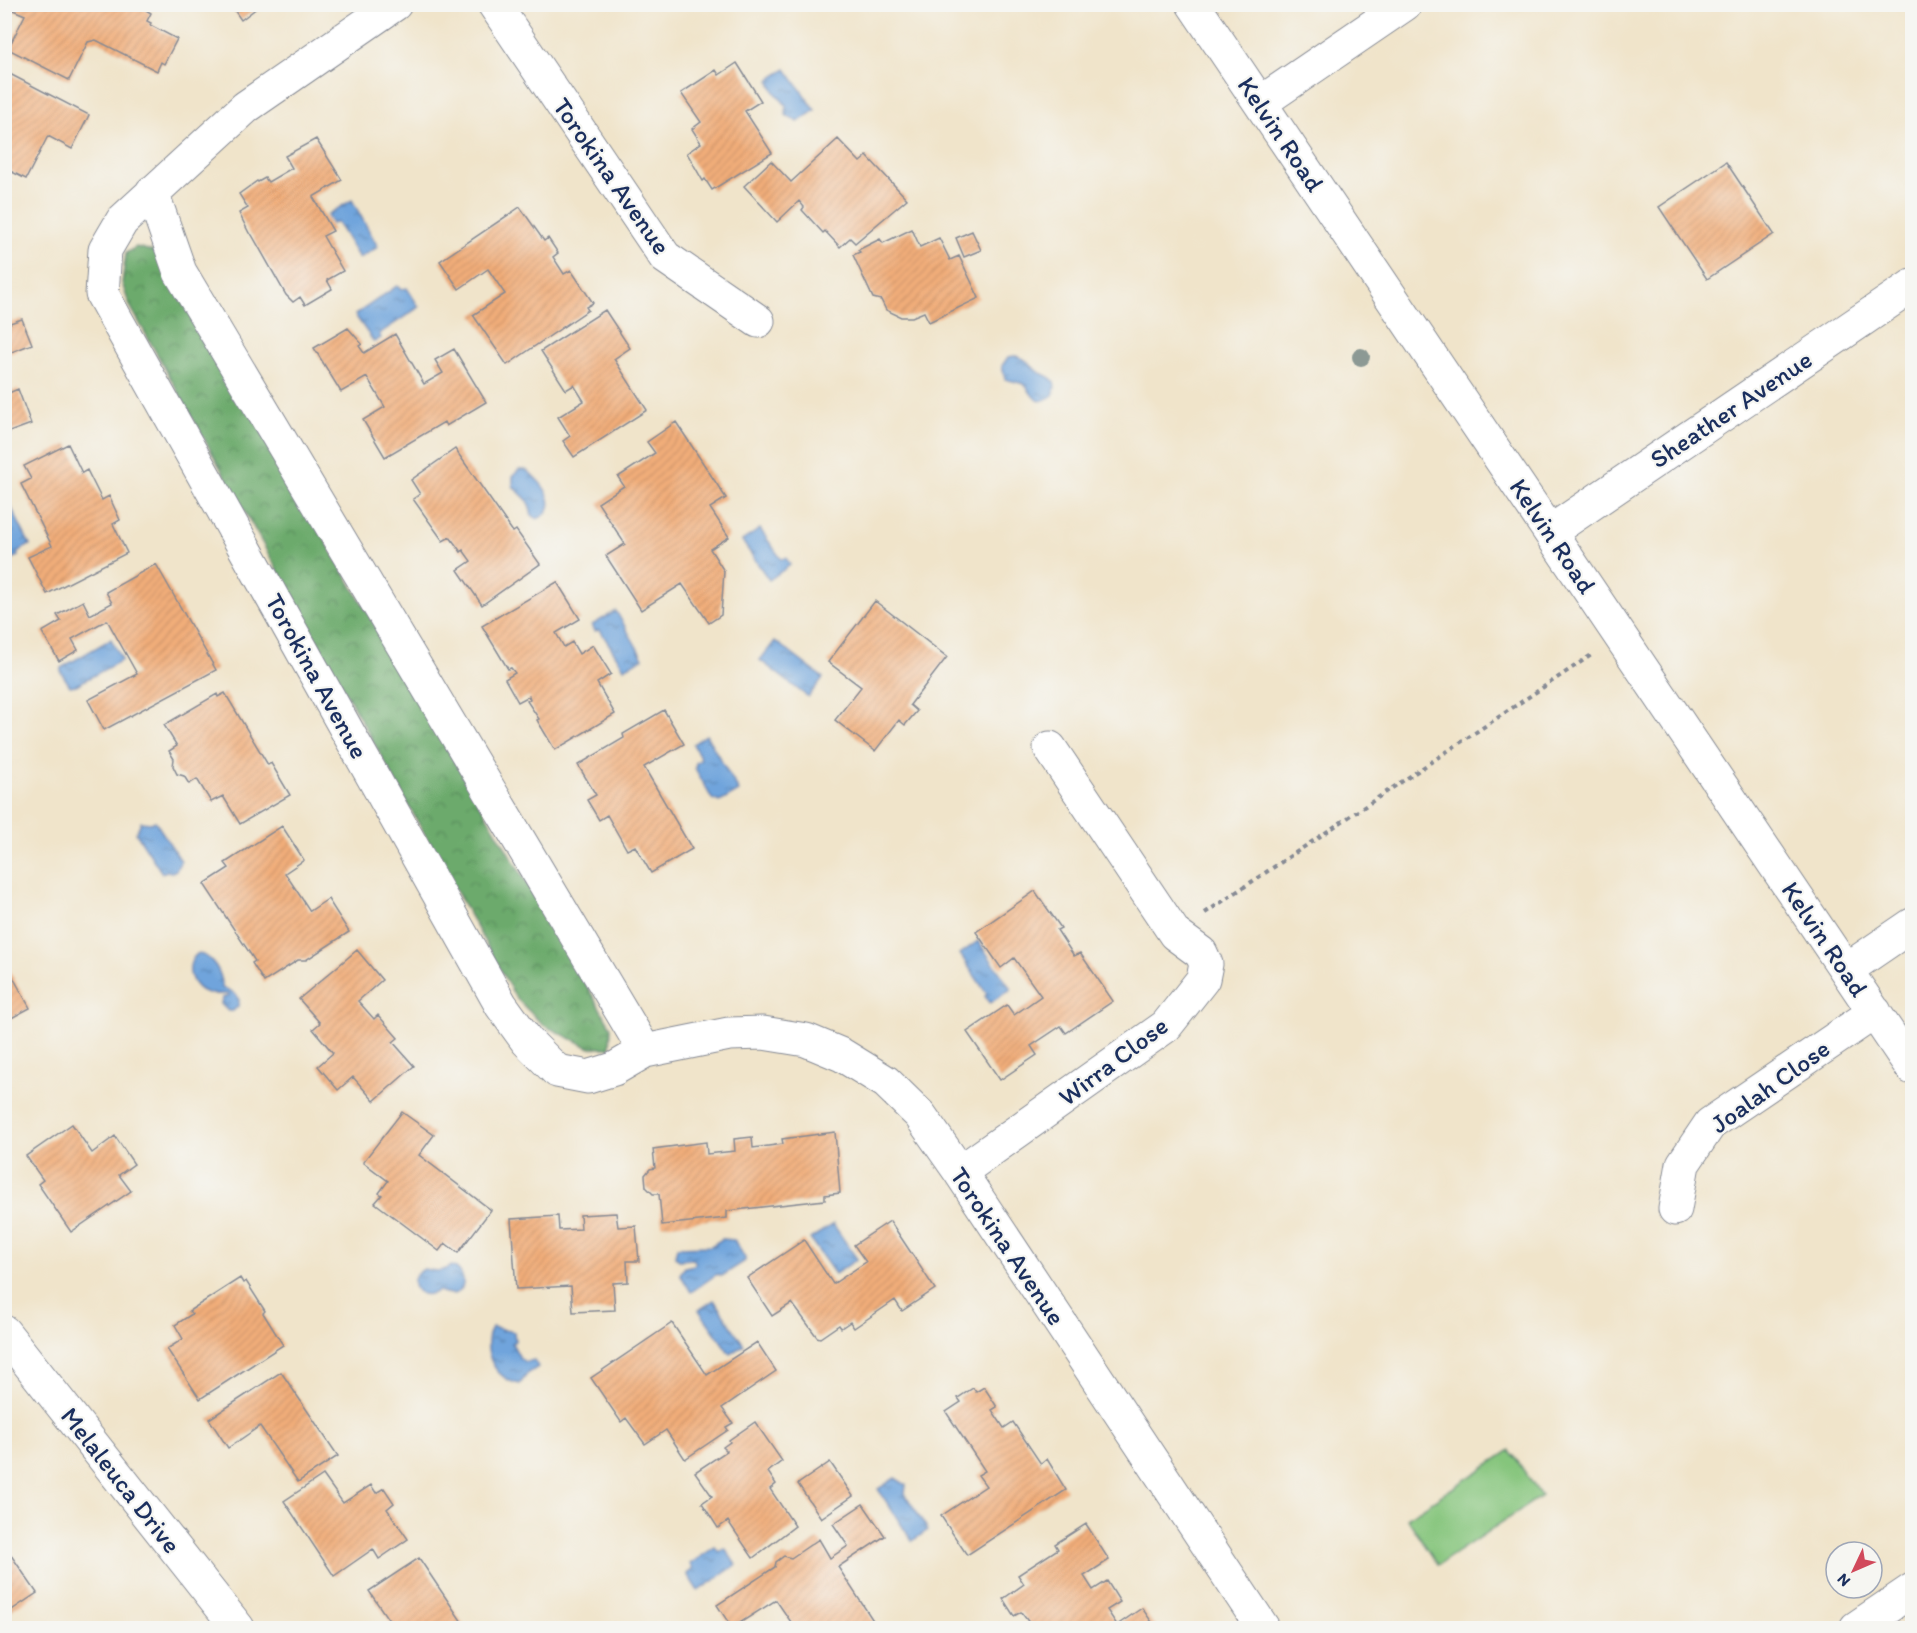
<svg xmlns="http://www.w3.org/2000/svg" width="1917" height="1633" font-family="Itim,sans-serif">
<style>
.forest{fill:url(#forest-crowns);stroke:#446c65;stroke-width:1.5}
.park{fill:#85c57c;stroke:#507a6d;stroke-width:1.5}
.water{fill:url(#water-ripples);stroke:#466a9d;stroke-width:1.5}
.building{fill:url(#building-hatch)}
.lines{fill:none;stroke-linecap:round;stroke-linejoin:round}
.minor-casing{stroke:#868a94;stroke-width:35}
.path{stroke:#868a94;stroke-width:4;stroke-dasharray:4.5 4.5;stroke-linecap:butt}
.minor{stroke:#fff;stroke-width:33}
.tree{fill:#8c9994}
.labels{text-anchor:middle;stroke-width:4.5;stroke-linejoin:round;paint-order:stroke}
.street-label{font-size:26px;fill:#1b2f5e;stroke:#f6f6f2}
</style>
<defs>
<pattern id="forest-crowns" width="20" height="18" patternUnits="userSpaceOnUse" patternTransform="scale(1.5)"><rect width="20" height="18" fill="#6caa6c"/><path d="M2 6a3 3 0 1 1 6 0M12 15a3 3 0 1 1 6 0" fill="none" stroke="#588b5c"/></pattern>
<pattern id="water-ripples" width="26" height="14" patternUnits="userSpaceOnUse" patternTransform="scale(1.5)"><rect width="26" height="14" fill="#70a4dc"/><path d="M2 4q2-2 4 0t4 0M15 11q2-2 4 0t4 0" fill="none" stroke="#5b86b6"/></pattern>
<pattern id="building-hatch" width="6" height="6" patternUnits="userSpaceOnUse" patternTransform="scale(1.5)"><rect width="6" height="6" fill="#f1ad79"/><path d="M-1 1l2-2M0 6l6-6M5 7l2-2" fill="none" stroke="#ce956b"/></pattern>
</defs>
<rect width="100%" height="100%" fill="#f6f6f2"/>
<filter id="ink" filterUnits="userSpaceOnUse"><feTurbulence type="fractalNoise" baseFrequency=".0167" numOctaves="2"/><feDisplacementMap in="SourceGraphic" scale="12" xChannelSelector="R" yChannelSelector="G"/><feConvolveMatrix kernelMatrix="1 2 1 2 8 2 1 2 1" color-interpolation-filters="sRGB"/></filter>
<filter id="wash" filterUnits="userSpaceOnUse"><feTurbulence type="fractalNoise" baseFrequency=".008" numOctaves="4" result="noise"/><feDisplacementMap in="SourceGraphic" scale="24" xChannelSelector="R" yChannelSelector="G"/><feGaussianBlur stdDeviation="1.35" result="paint"/><feColorMatrix in="noise" values="0 0 0 0 0 0 0 0 0 0 0 0 0 0 0 0 0 1.4 0 .05"/><feComposite in="paint" operator="in"/></filter>
<g filter="url(#wash)">
<rect width="100%" height="100%" fill="#f0e4ca"/>
<!-- forest -->
<path class="forest" d="M136 247 156 252 611 1027 610 1048H590L543 1025 516 998 129 304 122 283 126 253Z"/>
<!-- park -->
<path class="park" d="M1510 1450 1541 1496 1438 1565 1407 1518Z"/>
<!-- water -->
<path class="water" d="M786 69 815 110 798 122 786 115V105L775 92 769 80Z
M352 200 378 247 359 258 337 222 332 224 327 215Z
M397 286 402 289 407 288 419 307 379 334 381 338 374 342 355 315Z
M1015 356C1025 357 1028 363 1036 370 1046 378 1060 376 1053 395 1034 409 1034 394 1024 384L1005 379 1002 366 1008 357Z
M519 470H526C542 482 564 507 537 519L532 515 528 501 513 486V476Z
M5 495 30 545 17 552 18 556 11 559 5 546Z
M760 529 781 559 786 558 790 565 769 580 742 541Z
M616 611 643 658 624 668 600 630 595 631 592 625Z
M111 639 122 660 76 685 70 686 61 672V668Z
M775 641 823 678 808 697 760 660Z
M706 735 739 791 720 802 712 799 695 768 696 763 701 759 693 744Z
M155 821 181 861 176 870 172 872 166 871 162 873 136 833 141 822 151 823Z
M978 941 1011 989 990 1003 985 996 987 994 960 954Z
M197 954C212 954 223 974 222 988 231 990 234 992 239 1000L238 1006 233 1011H228L221 1004 222 998 229 996V994C222 994 214 995 208 993 191 989 183 966 197 954Z
M833 1224 857 1259 835 1274 810 1239Z
M722 1239 734 1240 745 1258V1261L722 1276 717 1274 691 1292 680 1274 685 1267 694 1265 696 1262 693 1259 679 1260 675 1256 677 1247 711 1246Z
M451 1266C465 1269 469 1292 452 1294 448 1294 442 1292 438 1291 423 1300 408 1290 416 1274L424 1269C434 1271 442 1273 451 1266Z
M714 1300 744 1345 730 1354 699 1310Z
M492 1327 502 1329 501 1331 504 1330 514 1332 515 1341 512 1343 520 1358 525 1362 534 1360 538 1367 527 1374 520 1384C495 1380 480 1350 492 1327Z
M895 1478 906 1485 905 1494 928 1530 912 1541 878 1489Z
M715 1547 719 1552 725 1548 736 1565 698 1591 687 1574 693 1569 690 1564Z"/>
<g id="blocks">
<!-- building -->
<path class="building" d="M16 4H136L151 13 147 21 151 23 150 25 177 39 164 64 161 62 157 71 96 40 88 42 69 80 8 49 25 15 13 10Z
M230 4H262L241 20Z
M737 63 761 101 745 111 772 153 712 190 705 179 703 181 687 153 701 143 692 129 701 122 681 93 716 70 719 75Z
M4 71 89 115 72 149 48 136 26 179 4 168Z
M316 139 342 180 313 197 333 231 323 236 343 271 327 280 332 289 305 305 300 297 293 302 286 295 252 235 249 233 239 213 248 208 239 194 257 181 258 182 265 178 268 182 292 168 285 156Z
M838 139 860 162 867 156 907 199 855 243 850 238 840 247 825 231 823 233 802 210 804 207 799 201 777 222 744 186 771 161 791 182Z
M1726 162 1774 234 1707 279 1659 207Z
M520 207 544 241 548 238 558 253 553 257 564 274 571 270 593 303 586 307 588 310 507 365 473 315 505 294 488 269 459 289 440 261Z
M912 229 920 247 939 238 950 260 959 256 979 298 929 322 924 312 912 317H901L886 310 881 300 873 298 853 255 860 252 858 250 880 239 883 243Z
M972 231 981 250 964 257 956 238Z
M605 310 630 348 614 359 647 410 574 457 563 441 570 436 558 417 584 401 574 385 566 390 541 351Z
M22 319 32 344 4 355V325Z
M348 328 362 344 359 346 364 353 395 334 424 384 443 373 435 360 454 349 486 402 446 426 444 422 385 457 363 420 385 407 367 377 341 392 314 348Z
M18 389 31 424 4 434V395Z
M676 422 726 498 710 508 729 537 710 549 724 571 721 615 709 623 682 584 641 610 606 556 625 544 598 503 624 486 618 477 655 453 647 442Z
M68 444 82 473 87 470 102 500 109 496 120 520 113 524 127 553 47 594 28 557 52 546 21 484 31 479 24 466Z
M455 449 513 532 516 530 540 564 482 605 458 570 471 561 463 550 461 552 450 537 443 541 413 499 420 494 411 480Z
M156 564 216 670 104 730 88 700 137 674 107 620 72 639 78 650 59 661 42 632 61 621 57 615 83 601 90 615 112 603 106 592Z
M557 582 580 619 556 633 564 647 572 642 579 654 593 645 611 674 597 683 615 714 555 750 537 720 539 719 527 701 530 699 529 696 518 702 505 679 515 673 511 668 508 669 482 626Z
M875 601 947 657 910 705 917 711 905 725 899 720 875 751 835 720 861 687 828 662Z
M225 693 268 765 271 763 290 795 240 824 223 796 211 802 197 779 189 784 184 776 177 774 173 766 174 759 169 751 177 746 164 725 217 694 218 697Z
M664 710 684 744 644 767 692 849 651 873 635 846 627 850 607 815 599 820 587 800 596 795 578 765 624 738 623 734Z
M282 826 304 860 285 873 310 911 328 899 349 932 306 960H298L264 982 252 963 255 961 204 884 229 868 225 863Z
M1035 891 1061 928 1057 930 1074 956 1080 953 1113 1001 1066 1033 1061 1026 1031 1046 1037 1055 1000 1080 967 1032 1007 1005 1014 1015 1041 996 1014 958 1001 968 976 932Z
M357 950 382 980 358 1001 374 1019 378 1015 398 1038 393 1042 414 1066 374 1101 353 1077 338 1090 318 1066 333 1053 313 1029 320 1023 299 999Z
M4 961 30 1008 4 1022Z
M402 1112 434 1135 419 1155 491 1210 458 1253 445 1243 439 1251 375 1203 382 1195 379 1193 388 1181 363 1162Z
M72 1124 92 1153 115 1136 134 1164 119 1175 131 1191 71 1232 38 1184 43 1180 26 1156Z
M835 1132 840 1193 825 1195V1200L727 1211V1218L662 1225 659 1194H653L646 1187 645 1175 650 1169 655 1168 653 1149 706 1142 707 1154 735 1151 734 1139 752 1137 753 1148 783 1144 782 1139Z
M616 1213 618 1227 636 1226 639 1261H627L628 1282 613 1283 615 1310 573 1312 571 1286 516 1289 511 1219 558 1216 559 1230 581 1229 580 1215Z
M890 1221 935 1289 902 1311 895 1300 854 1328 850 1322 841 1328 839 1325 820 1338 817 1337 792 1303 772 1316 747 1278 804 1240 833 1284 866 1262 854 1245Z
M240 1278 243 1283 246 1281 265 1311 263 1313 283 1345 200 1399 167 1349 183 1339 175 1325 192 1314 189 1311Z
M672 1323 707 1375 757 1342 776 1371 722 1408 733 1423 726 1427 728 1430 685 1459 666 1430 645 1444 626 1418 621 1422 591 1378Z
M281 1372 338 1456 298 1482 260 1426 228 1448 209 1419Z
M984 1387 997 1407 992 1410 1004 1428 1013 1422 1041 1464 1047 1459 1066 1490 967 1555 941 1516 986 1486 978 1475 985 1471 946 1412 961 1402 958 1398 973 1388 976 1392Z
M755 1422 782 1461 768 1472 776 1484 770 1489 795 1526 753 1558 728 1521 718 1528 702 1503 712 1496 695 1472 727 1451 723 1447 730 1442 729 1440Z
M830 1462 853 1496 821 1518 798 1484Z
M323 1475 343 1503 371 1485 376 1493 384 1488 394 1503 387 1509 408 1539 379 1559 373 1549 334 1576 284 1501Z
M863 1504 885 1536 838 1567 878 1628H795L776 1600 732 1628 717 1605 775 1567 776 1562 784 1556 791 1558 819 1539 830 1558 848 1546 833 1524Z
M1086 1524 1109 1560 1084 1576 1093 1590 1107 1581 1120 1602 1107 1610 1117 1625 1142 1608 1156 1628H1033L1021 1612 1014 1616 1003 1599 1024 1584 1018 1575 1058 1549 1055 1544Z
M4 1545 37 1593 4 1615Z
M419 1558 464 1625 459 1628H394L369 1591Z"/>
</g>
</g>
<g filter="url(#ink)">
<use href="#blocks" fill-opacity="0" stroke="#868a94" stroke-width="1.5"/>
<g class="lines">
<!-- minor casing -->
<g class="minor-casing">
<path id="minor" d="M395 4 246 107 122 221 105 250 102 294 501 1005 527 1041 557 1071 588 1077 614 1069 645 1051 729 1034 763 1033 806 1040 842 1055 886 1082 920 1115 960 1172 1263 1628
M494 4 665 257 758 321
M1193 4 1912 1068
M1260 103 1405 4
M152 192 180 272 645 1051
M1550 532 1912 286
M1846 970 1912 925
M960 1172 1166 1026 1203 979 1206 964 1201 953 1175 934 1050 748
M1675 1209 1683 1164 1710 1124 1875 1012
M4 1332 238 1628
M1856 1628 1912 1590"/>
</g>
<!-- path -->
<path class="path" d="M1205 913 1593 654"/>
<!-- minor -->
<use href="#minor" class="minor"/>
</g>
<!-- trees -->
<circle class="tree" cx="1361" cy="357" r="9"/>
</g>
<g class="labels">
<!-- street labels -->
<g class="street-label">
<text transform="translate(1281 134) rotate(56)" y="9">Kelvin Road</text>
<text transform="translate(612 176) rotate(55)" y="9">Torokina Avenue</text>
<text transform="translate(1731 409) rotate(-34)" y="9">Sheather Avenue</text>
<text transform="translate(1553 536) rotate(56)" y="9">Kelvin Road</text>
<text transform="translate(317 676) rotate(61)" y="9">Torokina Avenue</text>
<text transform="translate(1825 939) rotate(56)" y="9">Kelvin Road</text>
<text transform="translate(1113 1061) rotate(-37)" y="9">Wirra Close</text>
<text transform="translate(1770 1086) rotate(-36)" y="9">Joalah Close</text>
<text transform="translate(1008 1246) rotate(56)" y="9">Torokina Avenue</text>
<text transform="translate(121 1480) rotate(52)" y="9">Melaleuca Drive</text>
</g>
</g>
<!-- margin -->
<rect width="1917" height="1633" fill="none" stroke="#f6f6f2" stroke-width="24"/>
<!-- north arrow -->
<g transform="translate(1854 1570) rotate(226)"><circle r="28" fill="#f6f6f2" stroke="#9ea6b7" stroke-width="1.5"/>
<path d="M0-4.5L10 22L0 15L-10 22Z" fill="#d1495b"/>
<text y="-9" font-size="16" font-weight="bold" text-anchor="middle" fill="#1b2f5e">N</text>
</g>
</svg>
